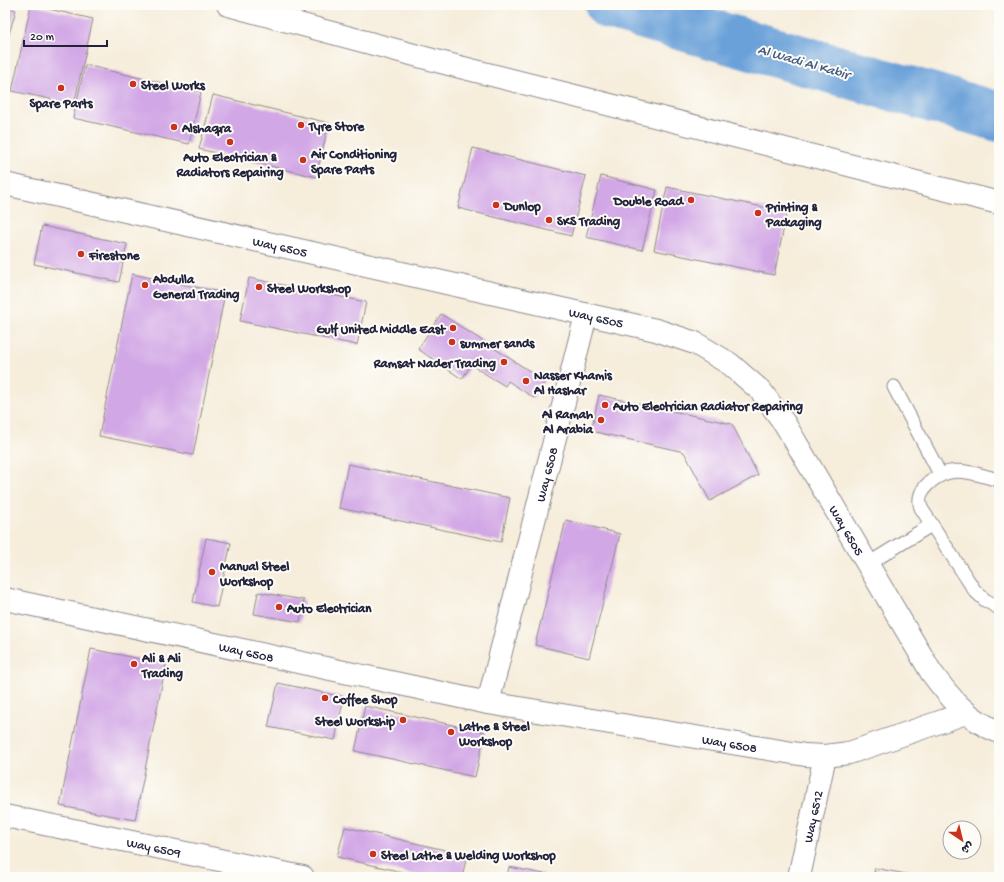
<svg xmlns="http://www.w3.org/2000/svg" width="1004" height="882" font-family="'Gochi Hand','Playpen Sans Arabic',sans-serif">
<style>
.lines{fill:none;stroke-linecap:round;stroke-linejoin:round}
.river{stroke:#6ba1d9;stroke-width:50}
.building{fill:#d2a7e6}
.lane-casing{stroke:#8c888b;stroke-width:15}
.street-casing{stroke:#8c888b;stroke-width:24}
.lane{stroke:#fff;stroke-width:13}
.street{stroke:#fff;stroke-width:22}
.poi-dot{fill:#c8321e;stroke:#fdfcf7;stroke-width:1.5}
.labels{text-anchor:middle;stroke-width:4;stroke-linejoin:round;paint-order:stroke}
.poi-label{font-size:13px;font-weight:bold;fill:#22223b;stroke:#fdfcf7;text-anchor:start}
.street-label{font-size:13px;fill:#22223b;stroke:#fdfcf7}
.water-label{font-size:14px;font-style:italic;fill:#435b82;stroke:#fdfcf7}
</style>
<rect width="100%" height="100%" fill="#fdfcf7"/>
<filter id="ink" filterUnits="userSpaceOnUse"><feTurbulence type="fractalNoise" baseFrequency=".025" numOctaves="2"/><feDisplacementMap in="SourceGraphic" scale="8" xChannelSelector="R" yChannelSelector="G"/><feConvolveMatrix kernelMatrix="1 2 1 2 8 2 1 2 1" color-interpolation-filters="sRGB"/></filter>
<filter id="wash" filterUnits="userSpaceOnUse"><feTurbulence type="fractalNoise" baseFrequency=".012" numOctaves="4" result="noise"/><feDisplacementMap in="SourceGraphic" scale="16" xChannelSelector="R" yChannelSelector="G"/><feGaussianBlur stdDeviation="0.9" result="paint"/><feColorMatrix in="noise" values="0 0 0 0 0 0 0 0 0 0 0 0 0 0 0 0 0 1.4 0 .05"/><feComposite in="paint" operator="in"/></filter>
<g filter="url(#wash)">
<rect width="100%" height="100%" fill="#f6eddb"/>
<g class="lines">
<!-- river -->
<path class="river" d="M610 5 999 117"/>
</g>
<g id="blocks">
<!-- building -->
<path class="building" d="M31 5 93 19 74 104 12 91Z
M5 7 16 10 5 48Z
M85 65 201 92 189 144 73 118Z
M213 95 329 123 316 177 199 149Z
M473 148 586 176 571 236 458 208Z
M601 176 657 190 642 250 586 237Z
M667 187 787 212 774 275 654 250Z
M42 226 127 244 119 282 34 264Z
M132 274 225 293 193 455 99 436Z
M249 278 366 302 357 345 240 321Z
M441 314 545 381 534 398 508 381 505 386 471 365 462 379 418 349Z
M599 395 732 424 758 475 710 501 684 452 591 431Z
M348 464 510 498 501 542 339 508Z
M566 520 620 534 589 658 535 645Z
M206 538 231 543 217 607 193 602Z
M258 592 304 600 300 622 254 614Z
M91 649 166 664 135 820 60 806Z
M278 683 344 697 335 740 268 727Z
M365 706 485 732 475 777 355 751Z
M345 827 467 855 462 877H424L337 857Z
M509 867 544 874 543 877H507Z
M875 868 916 876V877H873Z"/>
</g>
</g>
<g filter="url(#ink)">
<use href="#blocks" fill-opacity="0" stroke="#8c888b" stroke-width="1"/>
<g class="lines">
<!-- lane casing -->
<g class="lane-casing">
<path id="lane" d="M894 387 940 474
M999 480C971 473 949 462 926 486 920 493 918 499 921 508L975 591 985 600 999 608
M868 564 931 525"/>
</g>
<!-- street casing -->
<g class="street-casing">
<g id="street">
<path d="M228 5 448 64 999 203"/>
<path id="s1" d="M5 184 656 330 695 343 730 364 761 391 785 424 931 672C950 698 968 720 999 732"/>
<path id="s2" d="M5 599 488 703 805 755 825 756 849 753 966 713"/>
<path id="s3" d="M488 703 586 315"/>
<path id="s4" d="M5 816 303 877"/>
<path id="s5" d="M799 877 825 756"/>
</g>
</g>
<!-- lane -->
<use href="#lane" class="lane"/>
<!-- street -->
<use href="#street" class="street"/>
</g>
</g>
<!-- markers -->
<g class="poi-dot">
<circle cx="133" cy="84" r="4"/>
<circle cx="61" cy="88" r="4"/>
<circle cx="301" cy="125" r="4"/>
<circle cx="174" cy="127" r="4"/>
<circle cx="230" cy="142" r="4"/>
<circle cx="303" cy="160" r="4"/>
<circle cx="691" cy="200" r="4"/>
<circle cx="496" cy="205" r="4"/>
<circle cx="758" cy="213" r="4"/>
<circle cx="549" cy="220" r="4"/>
<circle cx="81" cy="254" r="4"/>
<circle cx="145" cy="285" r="4"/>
<circle cx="259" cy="287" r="4"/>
<circle cx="453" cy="328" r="4"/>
<circle cx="452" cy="342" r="4"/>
<circle cx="504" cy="362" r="4"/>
<circle cx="526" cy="381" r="4"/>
<circle cx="605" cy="405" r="4"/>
<circle cx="601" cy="420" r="4"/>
<circle cx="212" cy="572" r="4"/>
<circle cx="279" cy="607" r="4"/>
<circle cx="134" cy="664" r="4"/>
<circle cx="325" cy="698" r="4"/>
<circle cx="403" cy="720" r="4"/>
<circle cx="451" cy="732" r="4"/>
<circle cx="373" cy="854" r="4"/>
</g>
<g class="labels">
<!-- poi labels -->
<g class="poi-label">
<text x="141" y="89">Steel Works</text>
<text x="61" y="107" text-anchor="middle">Spare Parts</text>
<text x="309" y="130">Tyre Store</text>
<text x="182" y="132">Alshaqra</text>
<text x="311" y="158">Air Conditioning<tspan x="311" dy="15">Spare Parts</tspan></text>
<text x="230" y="161" text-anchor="middle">Auto Electrician &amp;<tspan x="230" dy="15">Radiators Repairing</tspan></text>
<text x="683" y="205" text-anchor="end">Double Road</text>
<text x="504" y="210">Dunlop</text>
<text x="766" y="211">Printing &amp;<tspan x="766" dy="15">Packaging</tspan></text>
<text x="557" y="225">SKS Trading</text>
<text x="89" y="259">Firestone</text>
<text x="153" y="283">Abdulla<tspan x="153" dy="15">General Trading</tspan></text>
<text x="267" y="292">Steel Workshop</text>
<text x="445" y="333" text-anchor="end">Gulf United Middle East</text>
<text x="460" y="347">summer sands</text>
<text x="496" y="367" text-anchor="end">Ramsat Nader Trading</text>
<text x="534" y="379">Nasser Khamis<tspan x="534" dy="15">Al Hashar</tspan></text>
<text x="613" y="410">Auto Electrician Radiator Repairing</text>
<text x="593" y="418" text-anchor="end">Al Ramah<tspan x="593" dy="15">Al Arabia</tspan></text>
<text x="220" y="570">Manual Steel<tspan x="220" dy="15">Workshop</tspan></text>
<text x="287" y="612">Auto Electrician</text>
<text x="142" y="662">Ali &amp; Ali<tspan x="142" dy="15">Trading</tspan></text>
<text x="333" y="703">Coffee Shop</text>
<text x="395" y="725" text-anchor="end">Steel Workship</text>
<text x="459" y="730">Lathe &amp; Steel<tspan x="459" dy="15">Workshop</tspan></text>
<text x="381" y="859">Steel Lathe &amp; Welding Workshop</text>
</g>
<!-- street labels -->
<g class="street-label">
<text dy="5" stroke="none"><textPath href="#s1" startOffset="282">Way 6505</textPath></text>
<text dy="5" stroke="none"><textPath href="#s1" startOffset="606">Way 6505</textPath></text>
<text dy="5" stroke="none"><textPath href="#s3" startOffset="236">Way 6508</textPath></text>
<text dy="5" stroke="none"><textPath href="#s1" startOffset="954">Way 6505</textPath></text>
<text dy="5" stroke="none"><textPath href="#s2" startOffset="247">Way 6508</textPath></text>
<text dy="5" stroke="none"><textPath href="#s2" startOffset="739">Way 6508</textPath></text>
<text dy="5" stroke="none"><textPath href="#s5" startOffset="62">Way 6512</textPath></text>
<text dy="5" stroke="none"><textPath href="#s4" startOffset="152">Way 6509</textPath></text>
</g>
<!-- water labels -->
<g class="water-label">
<text transform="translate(804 61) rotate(16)" y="5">Al Wadi Al Kabir</text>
</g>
</g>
<!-- margin -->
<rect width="1004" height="882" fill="none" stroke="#fdfcf7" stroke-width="20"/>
<!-- north arrow -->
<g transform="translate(962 840) rotate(145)"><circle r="19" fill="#fdfcf7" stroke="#a5a5ac"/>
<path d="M0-3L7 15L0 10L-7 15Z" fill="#c8321e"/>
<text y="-6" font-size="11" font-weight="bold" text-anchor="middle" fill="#22223b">ش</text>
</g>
<!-- scale -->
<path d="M24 40v6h83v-6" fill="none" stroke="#22223b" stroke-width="2"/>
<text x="30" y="40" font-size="12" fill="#22223b" stroke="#fdfcf7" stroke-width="3" paint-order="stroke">20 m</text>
</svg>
